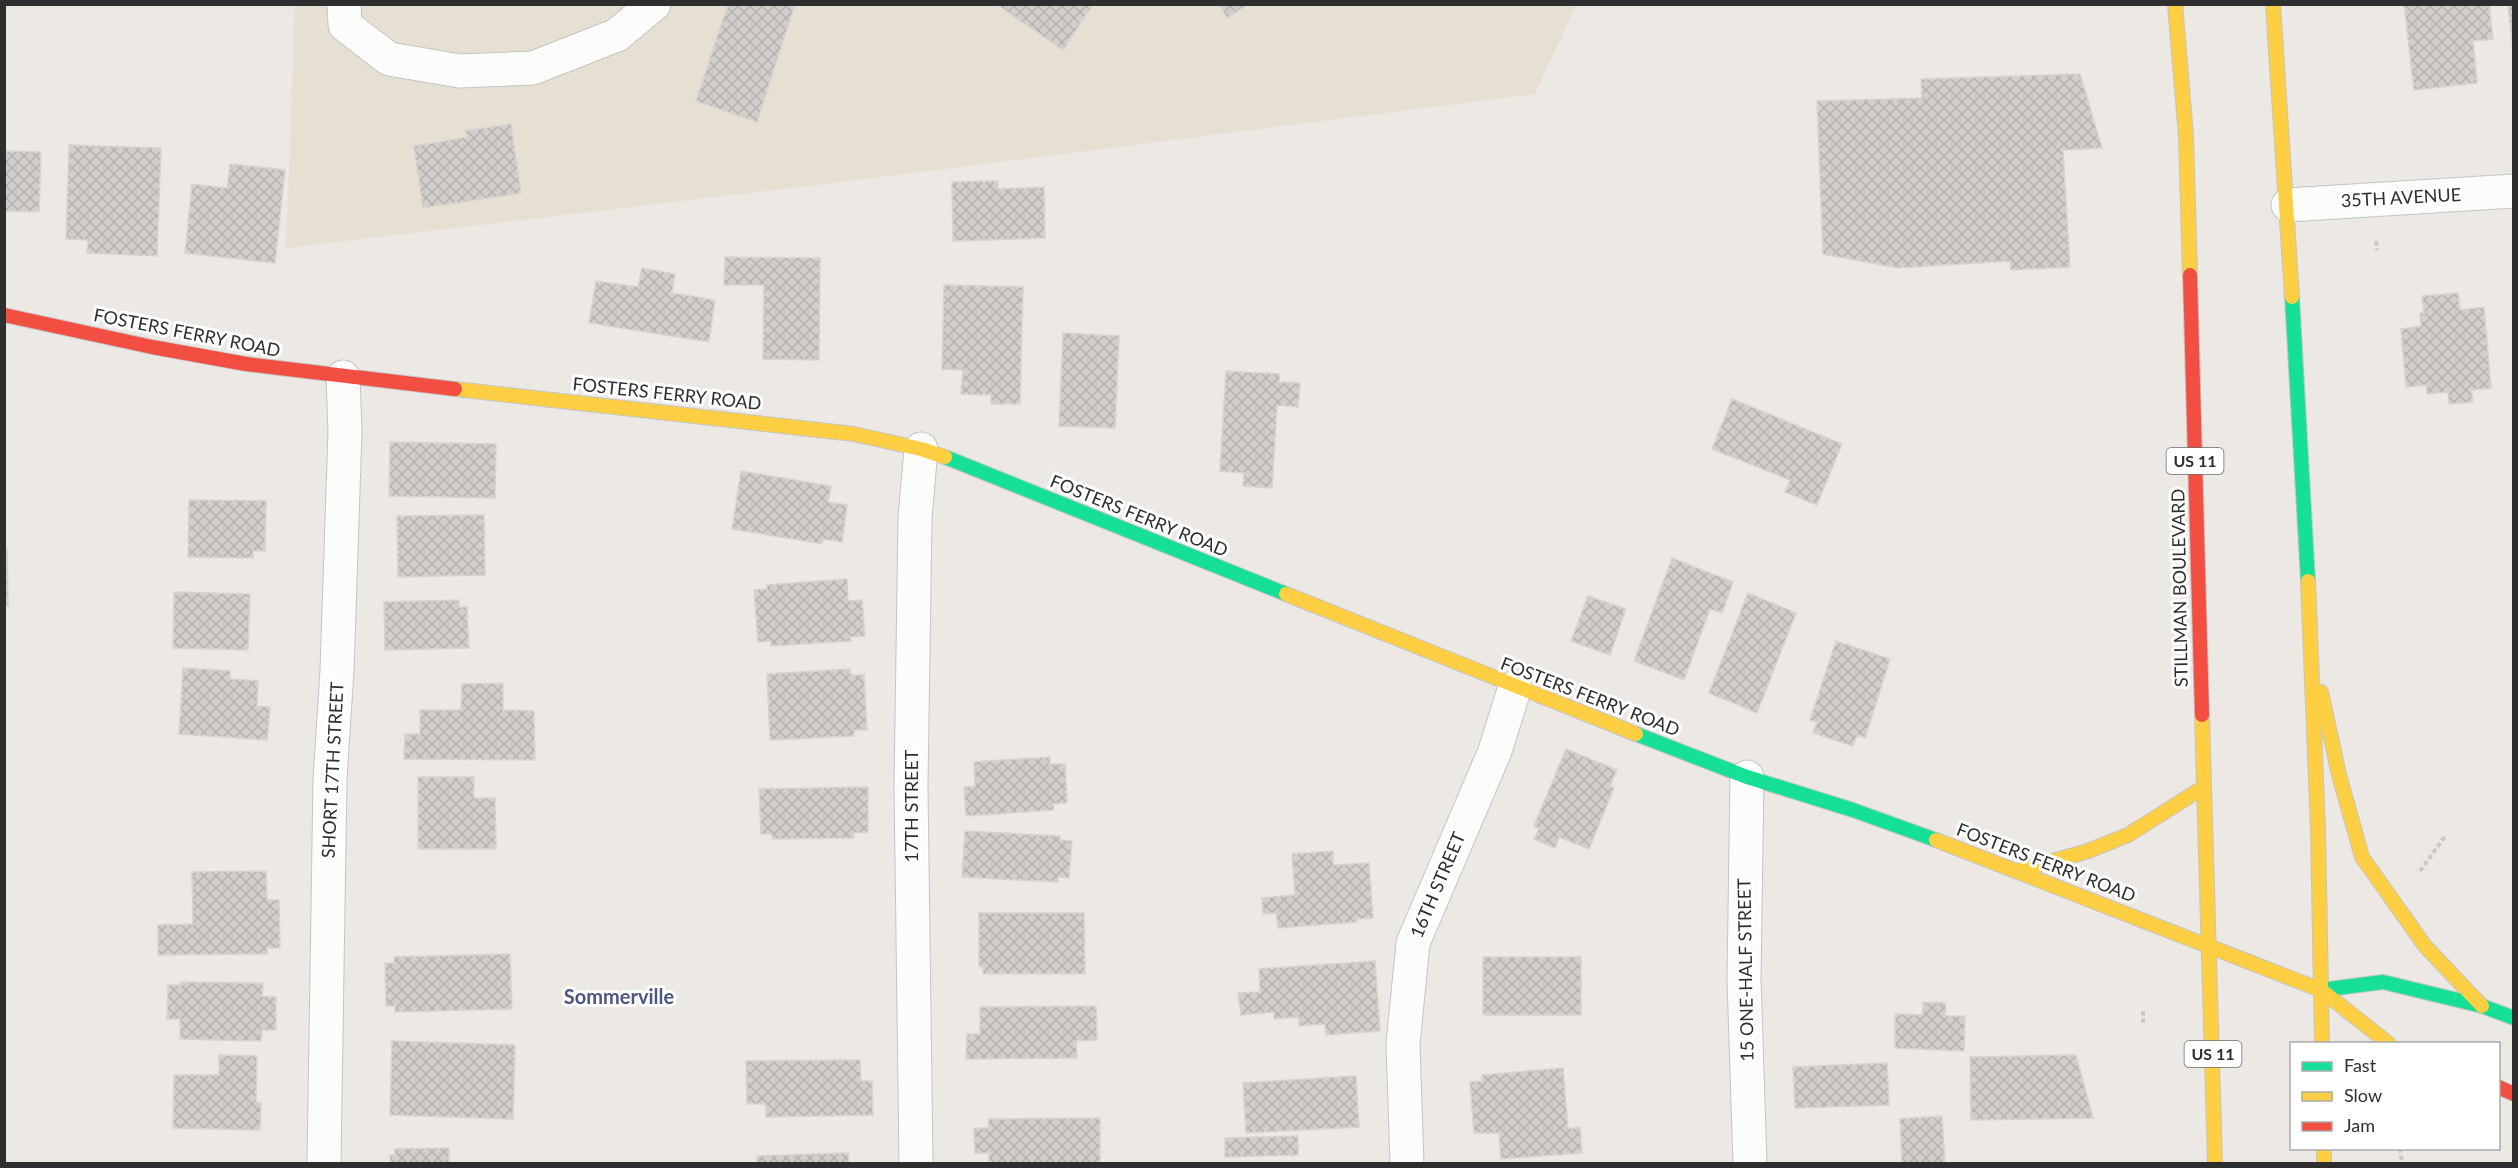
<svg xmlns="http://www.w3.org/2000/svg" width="2518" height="1168" font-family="Lato,sans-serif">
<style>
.education{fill:#e6e0d3}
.building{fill:url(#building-cross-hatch);stroke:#d7d4d0;stroke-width:1.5}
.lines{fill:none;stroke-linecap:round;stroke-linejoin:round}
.street-casing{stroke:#c5c4c5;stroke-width:35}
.fast-casing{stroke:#c5c4c5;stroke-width:16}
.slow-casing{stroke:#c5c4c5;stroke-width:16}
.jam-casing{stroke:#c5c4c5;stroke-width:16}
.path{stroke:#c9c9c8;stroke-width:4;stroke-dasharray:4.5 3;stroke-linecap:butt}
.street{stroke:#fcfcfb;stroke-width:33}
.fast{stroke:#16e098;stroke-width:14}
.slow{stroke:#ffcf43;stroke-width:14}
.jam{stroke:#f24e42;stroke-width:14}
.labels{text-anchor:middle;stroke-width:6;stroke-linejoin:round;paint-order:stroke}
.shield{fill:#fff;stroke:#6d6d6d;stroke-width:1.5}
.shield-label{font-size:16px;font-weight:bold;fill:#2e2e2e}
.street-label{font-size:18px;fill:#2e2e2e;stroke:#fff}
.neighbourhood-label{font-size:20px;font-weight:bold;fill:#4d5680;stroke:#fff}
</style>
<defs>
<pattern id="building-cross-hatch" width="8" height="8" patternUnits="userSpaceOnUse" patternTransform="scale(1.5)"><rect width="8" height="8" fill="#d1cecb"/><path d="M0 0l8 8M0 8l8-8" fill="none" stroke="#b4b1af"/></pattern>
</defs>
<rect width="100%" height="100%" fill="#ece8e4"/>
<!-- education -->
<path class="education" d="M295 5H1576L1535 94 842 182 286 248Z"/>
<!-- building -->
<path class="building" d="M728 4H795L757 122 696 101Z
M996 4H1093L1063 50Z
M1219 4H1249L1227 18Z
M2404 4H2489L2493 39 2473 41 2477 83 2414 90Z
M2508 4H2514V61Z
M2080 74 2102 148 2063 150 2070 267 2011 270 2010 261 1898 268 1823 254 1817 101 1922 98 1921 79Z
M511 124 521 193 423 208 414 146 468 137 465 131Z
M69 145 161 148 157 256 87 253 88 240 66 239Z
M4 151 41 152 39 212 4 211Z
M230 164 285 170 275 263 185 253 192 184 227 188Z
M998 181V189L1044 187 1045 238 953 241 952 182Z
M725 257 820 258 819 360 763 359 764 285H724Z
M642 268 675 274 672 293 715 300 709 342 589 323 596 281 638 287Z
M944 285 1023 287 1020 404H991V395L961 394 963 370 942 369Z
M2458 293 2460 310 2484 307 2491 388 2471 390 2473 402 2449 404 2448 392 2427 394 2426 385 2406 387 2401 329 2421 326 2420 313H2424L2422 296Z
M1063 333 1119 336 1115 428 1059 426Z
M1226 371 1280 374 1279 382 1300 383 1298 407 1277 405 1272 488 1243 486 1244 473 1220 471Z
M1732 399 1842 444 1817 505 1785 492 1790 480 1712 449Z
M390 442 496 444 495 498 389 496Z
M741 471 831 486 828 502 847 505 842 542 823 539 822 544 732 529Z
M189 500 266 501 265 551H253V558L188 557Z
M484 515 485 575 398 577 397 516Z
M4 550H7L8 606H4Z
M1672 558 1733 582 1722 613 1710 609 1684 680 1634 661Z
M847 579 848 601 862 600 865 636 850 637 851 641 771 646V641L758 642 754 590 767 589V585Z
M174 592 250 594 248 650 173 648Z
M1748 593 1796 613 1757 713 1709 693Z
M1588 596 1626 609 1610 655 1571 641Z
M459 600V607H467L469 648 385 650 384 602Z
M1836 641 1890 659 1865 738 1857 735 1853 746 1813 733 1817 722 1810 720Z
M183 668 230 671V679L258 681 257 706 270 707 267 740 179 734Z
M850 669 851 675H864L867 730H854V736L770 740 767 674Z
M503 683V710L534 711 535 760 404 759 405 734H420V710H461L462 684Z
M1566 749 1617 770 1610 786 1614 788 1589 849 1559 837 1555 848 1534 839 1539 829 1534 826Z
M1050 757V764H1065L1067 803 1053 804 1054 810 966 816 964 787 975 786 974 762Z
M418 777H474V798H495L496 849H418Z
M868 787V832L853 833 854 838 772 839V834H761L759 789Z
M965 831 1060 836V840L1072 841 1069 878 1058 877V882L962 877Z
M1333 851V865L1369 863 1373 918 1356 919 1357 922 1278 928 1276 913 1263 914 1262 898 1295 895 1292 854Z
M266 871 267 900H279L280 948H267V954L158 955V925L193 924 192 872Z
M979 913H1084L1085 974H983V967L979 966Z
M510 954 512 1009 395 1012V1006H386L385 963H394V957Z
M1483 957H1581V1015H1483Z
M1375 961 1380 1031 1326 1035 1325 1024 1299 1026V1017L1274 1019V1012L1241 1015 1238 993 1260 992 1259 969Z
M181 982 263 983 262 996 276 997V1030H262L261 1041 180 1039V1019H167L168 985H181Z
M1923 1002 1946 1003 1945 1016H1965L1964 1051 1895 1048V1014L1923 1015Z
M1096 1006 1097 1040 1076 1041 1077 1058 966 1059 967 1034H980V1007Z
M392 1041 515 1045 513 1119 390 1115Z
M219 1055 257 1056 256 1102 261 1103 260 1130 173 1128 174 1075H219Z
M2076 1055 2093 1118 1971 1120 1970 1057Z
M860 1060 861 1081H872L873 1115 766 1117V1104H747L746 1061Z
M1887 1063 1889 1105 1795 1108 1793 1067Z
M1563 1068 1568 1129 1580 1127 1582 1153 1501 1159 1499 1133H1474L1470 1082 1482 1081V1075Z
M1356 1076 1359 1127 1246 1133 1243 1083Z
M1942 1116 1945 1164H1902L1900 1119Z
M1100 1118V1164H989V1153H975L974 1128H988L989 1119Z
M1298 1136V1155L1225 1157V1138Z
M449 1148V1164H390V1155H395V1149Z
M848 1153 849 1164H757V1156Z"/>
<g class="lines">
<!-- street casing -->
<g class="street-casing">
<path id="street" d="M344 4 345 25 389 59 460 71 533 68 617 35 654 4
M2288 205 2514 191
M1747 777 1744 979 1750 1164
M324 1164 330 778 337 671 345 431 343 377
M916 1164 911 785 915 518 921 449
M1407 1164 1403 1044 1413 943 1495 751 1515 687"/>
</g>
<!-- fast casing -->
<g class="fast-casing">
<path id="fast" d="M2292 297 2308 581
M945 457 1286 594
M1636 734 1747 777 1853 810 1936 840
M2321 990 2383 982 2482 1006 2514 1018"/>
</g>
<!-- slow casing -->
<g class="slow-casing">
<path id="slow" d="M2175 4 2186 136 2190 275
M2273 4 2292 297
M455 389 854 434 921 449 945 457
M2308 581 2318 829 2322 1044
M1286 594 1636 734
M2321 692 2339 775 2362 857 2425 946 2482 1006
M2202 715 2215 1164
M1936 840 2321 990 2389 1044
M2017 871 2088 851 2128 835 2204 787
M2324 1148V1164"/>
</g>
<!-- jam casing -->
<g class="jam-casing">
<path id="jam" d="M2190 275 2202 715
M4 315 152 347 246 364 455 389
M2498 1087 2514 1094"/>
</g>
<!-- path -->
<path class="path" d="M2376 241 2377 250
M2420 871 2446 835
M2143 1023V1009
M2400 1148 2402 1164"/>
<!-- street -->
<use href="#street" class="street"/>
<!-- fast -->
<use href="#fast" class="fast"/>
<!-- slow -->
<use href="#slow" class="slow"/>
<!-- jam -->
<use href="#jam" class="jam"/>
</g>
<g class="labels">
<!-- shield labels -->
<g class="shield">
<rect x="2166.5" y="448" width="57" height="26" rx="4.5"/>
<rect x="2184.5" y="1041" width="57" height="26" rx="4.5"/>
</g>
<g class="shield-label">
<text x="2195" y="467">US 11</text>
<text x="2213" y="1060">US 11</text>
</g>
<!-- street labels -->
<g class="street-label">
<text transform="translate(2401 198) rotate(-3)" y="6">35TH AVENUE</text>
<text transform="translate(187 333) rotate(11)" y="6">FOSTERS FERRY ROAD</text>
<text transform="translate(667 394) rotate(6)" y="6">FOSTERS FERRY ROAD</text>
<text transform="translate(1139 516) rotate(22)" y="6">FOSTERS FERRY ROAD</text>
<text transform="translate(2180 588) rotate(-91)" y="6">STILLMAN BOULEVARD</text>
<text transform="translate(1590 697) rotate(21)" y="6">FOSTERS FERRY ROAD</text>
<text transform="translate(333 770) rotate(-87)" y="6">SHORT 17TH STREET</text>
<text transform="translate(912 806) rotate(-90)" y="6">17TH STREET</text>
<text transform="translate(2046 863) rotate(21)" y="6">FOSTERS FERRY ROAD</text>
<text transform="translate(1438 885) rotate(-67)" y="6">16TH STREET</text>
<text transform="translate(1746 970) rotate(-91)" y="6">15 ONE-HALF STREET</text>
</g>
<!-- neighbourhood labels -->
<g class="neighbourhood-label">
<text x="619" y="1004">Sommerville</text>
</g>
</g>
<!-- border -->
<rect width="2518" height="1168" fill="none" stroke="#2e2e2e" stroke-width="12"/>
<!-- legend -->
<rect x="2290" y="1042" width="210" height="108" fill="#ffffff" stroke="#ababab" stroke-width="1.5"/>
<rect x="2302" y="1062" width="30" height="9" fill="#16e098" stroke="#ababab" stroke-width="1.5"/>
<text x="2344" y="1072" font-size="18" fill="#2e2e2e">Fast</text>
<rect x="2302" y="1092" width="30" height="9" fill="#ffcf43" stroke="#ababab" stroke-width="1.5"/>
<text x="2344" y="1102" font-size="18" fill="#2e2e2e">Slow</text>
<rect x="2302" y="1122" width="30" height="9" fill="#f24e42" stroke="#ababab" stroke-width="1.5"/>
<text x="2344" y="1132" font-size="18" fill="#2e2e2e">Jam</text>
</svg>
